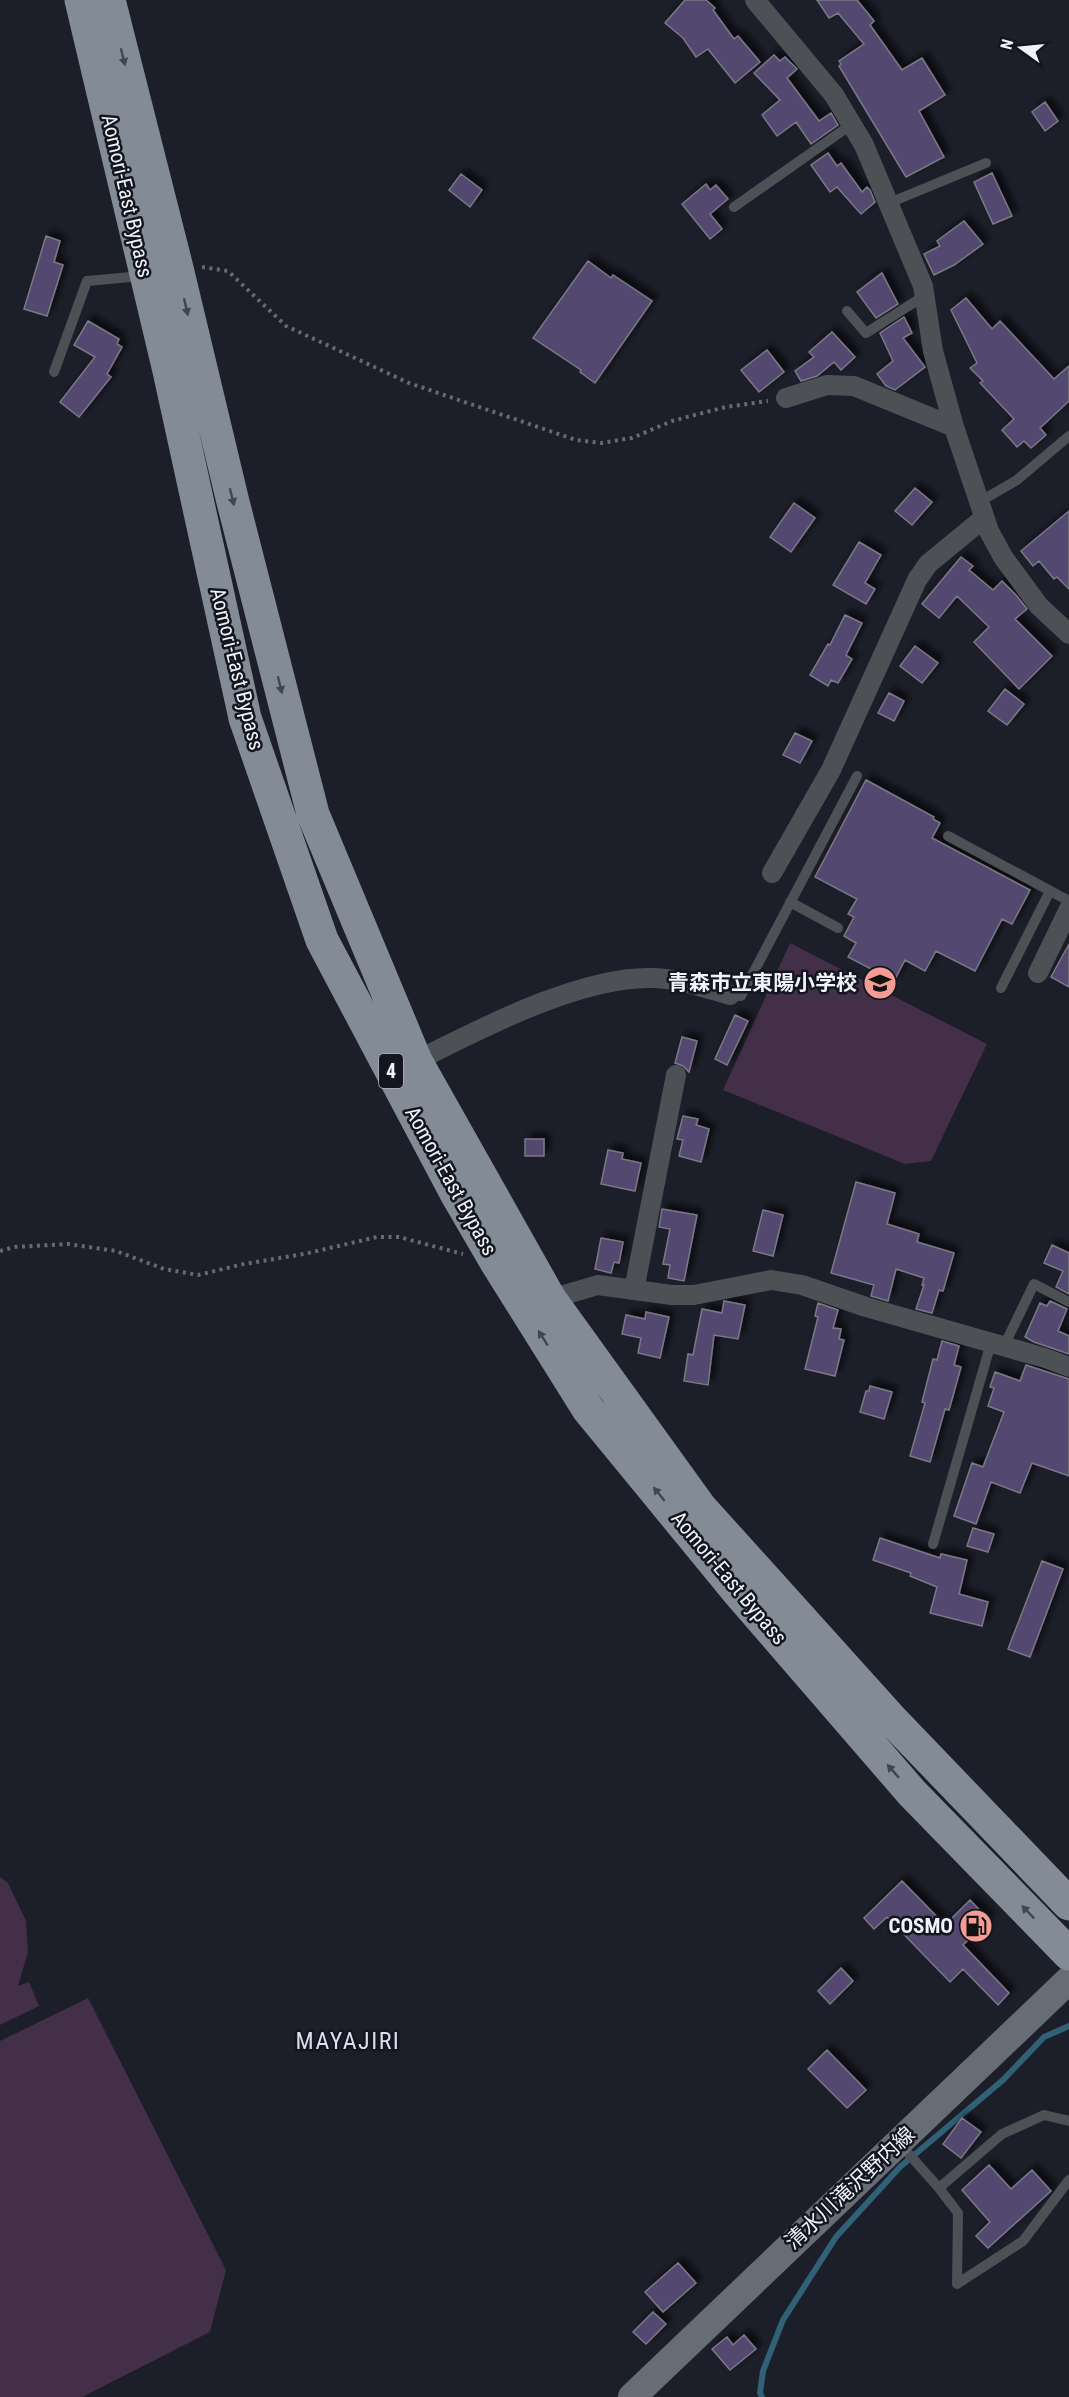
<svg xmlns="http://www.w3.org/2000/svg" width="1069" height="2397" font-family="'Roboto Condensed','Noto Sans JP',sans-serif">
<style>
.green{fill:#432f48}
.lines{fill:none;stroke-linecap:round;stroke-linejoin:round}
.stream{stroke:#306177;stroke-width:6}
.building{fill:#53486f;stroke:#7b7885;stroke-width:1.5;filter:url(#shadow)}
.path{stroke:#676973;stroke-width:4;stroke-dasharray:3 4.5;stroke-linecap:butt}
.service{stroke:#4d5155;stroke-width:10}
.minor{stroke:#4d5155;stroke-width:20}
.secondary{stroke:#666d74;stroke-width:28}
.trunk{stroke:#838c96;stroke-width:33}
.oneway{fill:#40454f}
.labels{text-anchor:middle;stroke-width:5;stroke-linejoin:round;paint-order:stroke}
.shield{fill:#13151f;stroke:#aeb0b8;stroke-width:1.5}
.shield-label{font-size:20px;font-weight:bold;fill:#f1f3fa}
.street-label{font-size:21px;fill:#f1f3fa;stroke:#13151f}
.poi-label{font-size:21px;font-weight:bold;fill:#f1f3fa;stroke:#13151f;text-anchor:end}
.quarter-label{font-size:24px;letter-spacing:1.5px;fill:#dbdfed;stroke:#13151f}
</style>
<defs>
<filter id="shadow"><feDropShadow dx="5.5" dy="-5.5" stdDeviation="3" flood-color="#0009"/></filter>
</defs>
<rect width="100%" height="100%" fill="#1c1e29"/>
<!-- green -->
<path class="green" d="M790 943 987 1044 931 1161 905 1164 723 1090Z
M0 1877 8 1883 26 1921 28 1952 18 1986 29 1982 39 2006 0 2025Z
M88 1998 226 2270 210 2332 82 2397H0V2041Z"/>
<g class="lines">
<!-- stream -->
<path class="stream" d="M762 2397 760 2393 763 2371 783 2320 836 2237 900 2167 1003 2080 1044 2037 1069 2026"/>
</g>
<!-- building -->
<path class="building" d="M685 0H706L715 8 713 10 734 39 738 36 760 62 735 83 708 49 696 57 683 38 665 23Z
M817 0H857L874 21 870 25 902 70 922 58 945 95 919 111 944 157 906 177 839 66 841 64 839 61 864 44 838 13 829 18Z
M774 55 780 61 785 57 797 69 787 78 819 121 831 113 838 125 811 144 796 122 777 136 762 115 780 100 754 73Z
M1045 102 1058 121 1045 131 1032 112Z
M828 153 837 166 841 163 862 192 867 187 870 190 875 202 861 214 837 187 830 192 811 165Z
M992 173 1012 216 993 224 974 182Z
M461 174 482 190 470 207 449 190Z
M706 184 710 190 716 185 728 199 710 214 722 229 710 239 682 204Z
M964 221 983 244 954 265 934 275 924 254 940 246 937 241Z
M46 236 60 241 54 262 63 265 47 316 24 309Z
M588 261 611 278 613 275 652 301 595 383 580 372 581 370 533 338Z
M882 273 898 304 876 318 857 292Z
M966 298 992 329 1000 321 1054 379 1069 366V401L1040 428 1046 435 1031 448 1024 441 1017 447 1002 430 1014 419 980 383 983 381 970 368 977 363 951 310Z
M904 317 912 333 903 338 925 367 895 390 886 386 877 374 893 361 880 333Z
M88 321 119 339 117 344 122 347 107 374 111 377 79 417 60 402 95 357 74 345Z
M832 332 855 357 841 370 834 362 817 376 801 381 795 371 814 357 809 352Z
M767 350 784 372 759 392 741 370Z
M915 488 932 502 912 525 895 511Z
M794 503 815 518 791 552 770 537Z
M1069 511V589L1057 577 1054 579 1039 561 1033 566 1021 551Z
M859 542 881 555 865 583 875 589 866 604 833 585Z
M961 557 973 566 969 570 993 590 1002 581 1016 595 1027 609 1015 619 1052 656 1019 689 974 642 989 627 957 596 939 618 922 604Z
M845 615 862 623 846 655 852 659 838 683 831 680 828 686 810 675 828 644 830 645Z
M915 646 938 663 922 683 900 666Z
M1005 689 1024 704 1007 725 988 711Z
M889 693 904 701 894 721 878 713Z
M795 733 812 741 800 763 783 755Z
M866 780 934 817 933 819 940 823 932 838 1030 890 1012 924 1002 919 975 971 936 951 925 971 905 960 894 981 848 957 856 943 844 936 854 917 848 914 857 899 815 877Z
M1069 944V987L1051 977Z
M735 1015 748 1021 727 1065 715 1059Z
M682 1037 697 1041 689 1072 683 1066 675 1063Z
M683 1116 698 1119 696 1125 709 1129 701 1162 679 1156 683 1140 677 1139Z
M525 1139H544V1156H525Z
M608 1150 623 1153 622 1159 641 1163 635 1191 601 1184Z
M856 1182 895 1193 887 1224 919 1234 917 1242 954 1253 943 1291 939 1290 932 1313 916 1309 924 1285H922L924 1278 896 1269 888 1301 871 1296 874 1285 831 1273Z
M662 1209 697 1215 684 1281 668 1278 670 1265 663 1264 670 1229 659 1227Z
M763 1210 783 1215 773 1256 753 1251Z
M601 1238 623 1242 619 1263 614 1262 611 1273 595 1269Z
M1052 1245 1069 1253V1294L1056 1287 1063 1271 1044 1263Z
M724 1301 745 1305 738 1339 714 1335 708 1385 684 1381 688 1354 693 1355 702 1309 722 1313Z
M1050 1301 1067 1309 1058 1331 1069 1336V1354L1034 1342 1025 1337 1040 1303 1047 1306Z
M818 1303 838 1310 833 1328 841 1329 839 1339 844 1340 835 1376 805 1369 818 1317 815 1316Z
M646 1312 669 1317 660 1358 638 1353 641 1338 622 1334 626 1315 645 1319Z
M942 1341 959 1346 954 1365 961 1367 949 1410 945 1409 930 1462 910 1456 925 1403 922 1402 933 1359 937 1360Z
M1026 1365 1069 1379V1476L1032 1463 1020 1493 991 1482 976 1524 954 1516 972 1463 983 1467 1004 1412 988 1406 994 1388 990 1387 995 1372 1020 1381Z
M870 1386 892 1392 884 1419 860 1412 866 1391H869Z
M973 1528 994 1534 988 1552 967 1546Z
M880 1538 940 1558 941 1554 967 1560 959 1594 988 1602 982 1626 930 1613 937 1587 910 1576 911 1573 873 1560Z
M1042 1561 1063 1569 1030 1657 1008 1649Z
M902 1881 945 1925 970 1900 989 1920 963 1945 1009 1993 998 2005 963 1969 950 1982 887 1917 874 1929 864 1918Z
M841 1968 853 1981 830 2004 818 1991Z
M827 2050 866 2090 847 2108 808 2069Z
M962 2118 981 2132 961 2158 943 2144Z
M989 2165 1011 2189 1032 2170 1051 2191 988 2248 976 2236 990 2222 962 2190Z
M678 2263 696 2283 663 2312 645 2292Z
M653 2312 666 2324 646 2344 633 2332Z
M744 2335 756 2349 730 2370 712 2349 727 2337 733 2345Z"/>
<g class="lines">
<!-- path -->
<path class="path" d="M202 267 228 271 286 326 409 383 576 440 601 443 632 438 672 421 726 407 768 401
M0 1251 15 1247 68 1244 116 1251 164 1269 198 1275 244 1264 304 1254 377 1237H399L463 1254"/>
<!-- service -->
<path class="service" d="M889 203 986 163
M734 207 852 124
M847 311 866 333 924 296
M54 372 87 281 142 276
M979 502 1017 480 1069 436
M948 836 1069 901
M790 902 838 928
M1001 988 1050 891
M730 995 741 996 857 776
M1004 1346 1034 1284 1069 1302
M933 1544 991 1343
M899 2143 939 2188 1002 2134 1044 2115 1069 2121
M939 2188 958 2213 957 2284 1023 2241 1069 2180"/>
<!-- minor -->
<path class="minor" d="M755 0 834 95 864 145 923 286 933 351 954 427 989 531 1003 557 1039 606 1069 634
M786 398 827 385 854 386 954 427
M772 873 831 770 917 580 928 564 984 518
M1038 973 1069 909
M416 1061C480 1029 582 975 654 978 680 979 705 988 730 995
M634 1290 676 1075
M550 1299 598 1285 672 1295H694L771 1280 802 1285 866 1307 1045 1358 1069 1367"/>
<!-- secondary -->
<path class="secondary" d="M632 2397 1069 1980"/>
<!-- trunk -->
<path class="trunk" d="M81 0 169 371 245 718 322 940 457 1195 496 1262 588 1409 739 1593 912 1793 1069 1954
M109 0 177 268 233 502 313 814 416 1061 550 1299 700 1507 893 1721 1069 1904"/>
</g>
<!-- one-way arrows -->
<defs><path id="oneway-solid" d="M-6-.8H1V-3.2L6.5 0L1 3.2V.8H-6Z" transform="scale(1.5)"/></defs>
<g class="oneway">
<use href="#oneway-solid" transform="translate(123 57) rotate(76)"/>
<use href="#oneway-solid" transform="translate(186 307) rotate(77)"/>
<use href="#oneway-solid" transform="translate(232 497) rotate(76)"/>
<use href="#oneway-solid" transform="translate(280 685) rotate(76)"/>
<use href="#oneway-solid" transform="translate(543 1338) rotate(-122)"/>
<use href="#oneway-solid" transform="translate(659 1494) rotate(-129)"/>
<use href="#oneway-solid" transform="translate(893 1771) rotate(-131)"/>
<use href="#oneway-solid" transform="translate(1028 1912) rotate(-134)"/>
</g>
<!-- icons -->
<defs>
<g id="school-disc" transform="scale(1.725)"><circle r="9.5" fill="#f59c94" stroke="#13151f"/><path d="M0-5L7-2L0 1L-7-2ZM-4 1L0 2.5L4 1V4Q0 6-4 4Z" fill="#111"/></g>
<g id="fuel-disc" transform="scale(1.725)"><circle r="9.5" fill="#f59c94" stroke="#13151f"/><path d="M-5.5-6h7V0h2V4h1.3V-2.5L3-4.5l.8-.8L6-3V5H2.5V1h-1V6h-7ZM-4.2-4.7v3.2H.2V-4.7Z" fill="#111"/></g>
</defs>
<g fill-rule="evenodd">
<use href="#school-disc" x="880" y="983"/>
<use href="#fuel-disc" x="976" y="1926"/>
</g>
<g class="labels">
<!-- shield labels -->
<rect class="shield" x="379" y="1054" width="24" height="34" rx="4.5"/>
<g class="shield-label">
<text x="391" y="1078">4</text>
</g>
<!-- street labels -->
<g class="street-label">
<text transform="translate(127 196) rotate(77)" y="7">Aomori-East Bypass</text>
<text transform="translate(237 669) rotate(76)" y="7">Aomori-East Bypass</text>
<text transform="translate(451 1181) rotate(61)" y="7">Aomori-East Bypass</text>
<text transform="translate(729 1578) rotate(50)" y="7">Aomori-East Bypass</text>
<text transform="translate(850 2188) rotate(-43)" y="7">清水川滝沢野内線</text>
</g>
<!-- poi labels -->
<g class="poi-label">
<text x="857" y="990">青森市立東陽小学校</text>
<text x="953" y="1933">COSMO</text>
</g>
<!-- quarter labels -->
<g class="quarter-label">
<text x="348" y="2049">MAYAJIRI</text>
</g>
</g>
<!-- north arrow -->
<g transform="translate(1021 48) rotate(285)" stroke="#13151f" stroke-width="4.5" paint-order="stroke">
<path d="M0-4.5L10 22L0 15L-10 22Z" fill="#f1f3fa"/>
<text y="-9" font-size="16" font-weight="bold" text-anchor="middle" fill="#f1f3fa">N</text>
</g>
</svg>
